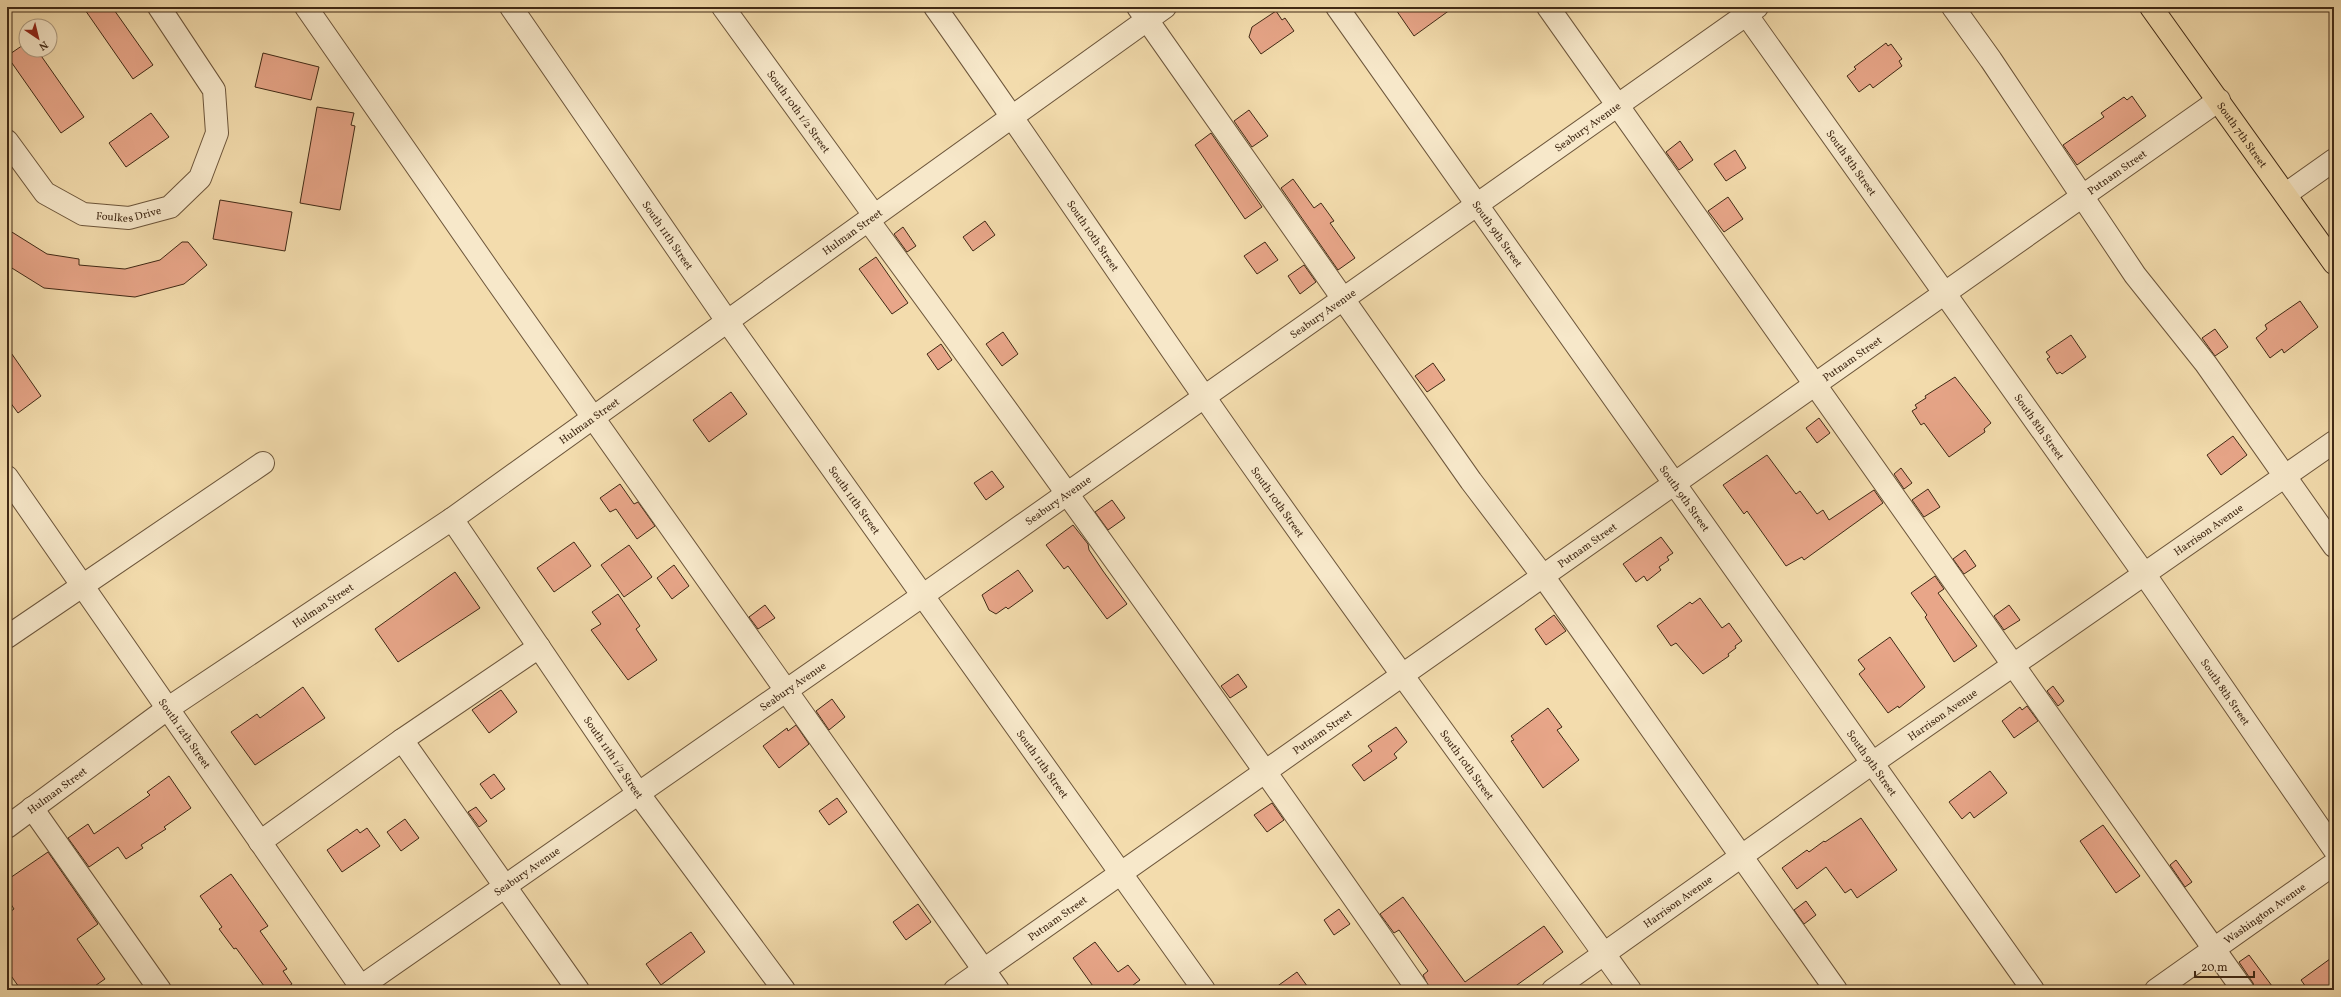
<svg xmlns="http://www.w3.org/2000/svg" width="2341" height="997" font-family="Vollkorn,serif">
<style>
.building{fill:#e8a689;stroke:#402915}
.lines{fill:none;stroke-linecap:round;stroke-linejoin:round}
.minor-casing{stroke:#6d563b;stroke-width:24}
.major-casing{stroke:#402915;stroke-width:24}
.minor{stroke:#f7e8ca;stroke-width:22}
.major{stroke:#f3dcad;stroke-width:22}
.labels{text-anchor:middle;stroke-width:4;stroke-linejoin:round;paint-order:stroke}
.street-label{font-size:11px;fill:#402915;stroke:#f7e8ca}
</style>
<rect width="100%" height="100%" fill="#f3dcad"/>
<filter id="stains"><feTurbulence type="fractalNoise" baseFrequency=".005" numOctaves="4"/><feColorMatrix values="0 0 0 0 .2 0 0 0 0 .09 0 0 0 0 .02 0 0 0 .5 -.17"/></filter>
<radialGradient id="worn" r=".72"><stop offset=".6" stop-color="#630" stop-opacity="0"/><stop offset="1" stop-color="#630" stop-opacity=".3"/></radialGradient>
<!-- building -->
<path class="building" d="M83 7H112L153 65 133 79Z
M1394 7H1454L1414 36Z
M1276 11 1282 20 1285 18 1294 31 1261 54 1249 37 1252 27Z
M26 43V50H37L84 117 61 133 7 56Z
M1886 43 1888 46 1891 44 1902 59 1899 61 1902 66 1873 88 1870 84 1859 92 1847 76 1856 69 1854 67Z
M263 53 319 67 311 100 255 87Z
M2132 96 2146 116 2077 165 2063 145 2104 117 2101 113 2124 97 2127 100Z
M317 107 354 113 351 125 355 126 340 210 300 203Z
M1249 110 1268 136 1252 147 1234 121Z
M151 113 169 137 126 167 109 143Z
M1211 133 1262 207 1245 219 1195 145Z
M1680 141 1693 160 1679 170 1666 152Z
M1735 150 1746 168 1726 181 1714 164Z
M1293 179 1314 208 1321 203 1334 221 1330 223 1355 258 1338 270 1281 188Z
M1728 197 1743 219 1724 232 1708 211Z
M220 200 292 212 285 251 213 239Z
M985 221 995 235 973 251 963 237Z
M903 227 916 246 907 252 894 234Z
M7 229 47 254 79 259V265L125 269 160 260 182 242H188L207 265 184 284 135 297 44 288 7 265Z
M1265 242 1278 260 1257 274 1244 256Z
M876 257 908 303 892 314 859 269Z
M1304 265 1316 282 1300 294 1288 276Z
M2300 301 2318 327 2284 353 2282 349 2270 358 2256 338 2267 329 2265 325Z
M2215 329 2228 347 2215 356 2202 338Z
M1003 332 1018 354 1002 366 986 344Z
M2071 335 2086 357 2062 374 2060 372 2057 374 2047 359 2050 357 2046 352Z
M941 344 952 360 938 370 927 354Z
M7 347 41 396 18 413 7 398Z
M1433 363 1445 380 1427 392 1415 376Z
M1955 377 1991 423 1984 429 1985 432 1949 457 1924 423 1921 425 1912 411 1917 408 1915 405 1926 398 1925 396Z
M731 392 747 414 709 442 693 420Z
M1819 418 1830 433 1817 443 1806 428Z
M2233 436 2247 455 2221 475 2207 455Z
M1767 455 1796 494 1800 491 1817 514 1823 510 1829 520 1874 490 1883 503 1804 560 1802 557 1786 566 1747 511 1744 514 1723 485Z
M1901 468 1912 483 1904 489 1894 474Z
M992 471 1004 487 986 500 974 483Z
M620 484 634 504 638 502 655 526 637 539 616 509 610 512 600 498Z
M1928 489 1940 507 1924 517 1912 500Z
M1112 500 1125 518 1108 530 1095 512Z
M1073 525 1088 544 1089 550 1103 571 1127 604 1107 619 1068 566 1064 569 1046 545Z
M1661 537 1673 553 1667 557 1669 560 1659 567 1661 570 1647 581 1644 576 1636 582 1623 564Z
M574 542 591 566 554 592 537 568Z
M629 545 652 577 624 597 601 565Z
M1965 550 1976 566 1964 574 1953 559Z
M674 565 689 586 672 599 657 578Z
M1018 570 1033 591 1008 609 1006 607 996 614 989 610 982 595Z
M455 572 480 608 398 662 375 629Z
M1935 576 1944 589 1938 593 1977 646 1954 662 1925 617 1927 615 1911 593Z
M618 594 640 626 636 629 657 660 628 680 591 630 601 624 592 612Z
M1700 598 1722 628 1729 623 1742 641 1735 646 1736 648 1728 654 1729 656 1703 674 1676 643 1671 646 1657 626 1690 602 1692 604Z
M765 605 775 618 758 629 749 617Z
M2009 605 2020 620 2004 630 1994 616Z
M1554 615 1566 631 1546 645 1535 629Z
M1890 637 1925 687 1899 708 1898 706 1888 713 1859 674 1865 669 1858 660Z
M1238 674 1247 687 1230 698 1221 686Z
M2053 686 2064 701 2058 706 2047 691Z
M303 687 325 718 255 765 231 732 257 714 260 718Z
M501 690 517 712 489 733 472 710Z
M832 699 845 717 829 730 816 711Z
M2027 706 2038 721 2014 738 2002 721 2020 707 2022 710Z
M1548 708 1562 727 1557 730 1579 760 1543 788 1511 741 1514 740 1511 736Z
M796 725 809 744 779 768 763 746 787 728 788 731Z
M1396 727 1407 742 1394 754 1397 758 1364 781 1352 765 1372 751 1368 746Z
M1990 771 2007 793 1974 818 1970 812 1962 819 1949 802Z
M494 774 505 789 491 799 480 784Z
M169 776 191 808 164 827 166 829 141 845 143 848 126 859 118 847 89 867 68 838 88 824 94 834 150 795 147 792Z
M837 798 847 812 829 825 819 811Z
M1272 803 1284 820 1267 832 1254 815Z
M476 807 487 821 479 827 468 812Z
M1861 818 1897 870 1857 898 1851 889 1845 893 1826 867 1797 889 1782 868 1807 850 1809 852 1824 841 1825 842Z
M405 819 419 838 401 851 387 832Z
M2103 825 2140 876 2116 893 2080 841Z
M367 828 380 846 342 872 327 850 357 829 360 833Z
M48 852 98 924 77 939 105 979 89 990H21L7 970V914L14 909 7 898V880Z
M2176 860 2192 882 2185 887 2170 865Z
M231 874 268 926 260 931 287 969 283 971 292 984 283 990H267L236 948 234 949 219 929 222 927 200 896Z
M1403 897 1465 982 1544 926 1563 952 1510 990H1430L1423 975 1428 971 1399 930 1394 933 1380 914Z
M1806 901 1816 915 1804 924 1794 910Z
M918 904 931 922 906 940 893 922Z
M1339 909 1350 924 1334 935 1324 920Z
M691 932 705 952 661 985 646 964Z
M1095 942 1118 972 1128 965 1140 980 1129 988 1130 990H1094L1095 989 1073 958Z
M2249 955 2275 990H2255L2253 983 2239 962Z
M2334 956V990H2308L2301 980Z
M1297 972 1310 990H1272Z"/>
<g class="lines">
<!-- minor casing -->
<g class="minor-casing">
<g id="minor">
<path d="M306 7 495 279 998 990"/>
<path id="s1" d="M511 7 727 321 1204 990"/>
<path id="s2" d="M723 7 874 215"/>
<path id="s3" d="M935 7C1026 135 1113 266 1203 395 1342 596 1488 791 1630 990"/>
<path d="M1138 7 1471 481 1543 576 1836 990"/>
<path id="s4" d="M1337 7 2033 990"/>
<path d="M1548 7 2243 990"/>
<path id="s5" d="M1741 7 2145 575 2334 849"/>
<path d="M1953 7 1991 60 2135 275 2206 364 2334 546"/>
<path id="s6" d="M7 141 45 193 83 214 129 218 170 207 200 178 217 133 214 90 159 7"/>
<path d="M2286 194 2334 160"/>
<path d="M868 220C1055 474 1238 731 1418 990"/>
<path id="s7" d="M7 477 363 990"/>
<path id="s8" d="M452 519 638 793 784 990"/>
<path d="M7 637 263 463"/>
<path d="M402 740 578 990"/>
<path d="M32 808 160 990"/>
<path id="s9" d="M7 827 167 709 452 519 1165 7"/>
<path d="M260 842 402 740 539 647"/>
<path id="s10" d="M356 990 922 596 1757 7"/>
<path id="s11" d="M955 990 2219 100"/>
<path id="s12" d="M1553 990 1871 764 2334 442"/>
<path id="s13" d="M2156 990 2334 864"/>
</g>
</g>
<!-- major casing -->
<g class="major-casing">
<g id="major">
<path id="s14" d="M2151 7 2334 263"/>
</g>
</g>
<!-- minor -->
<use href="#minor" class="minor"/>
<!-- major -->
<use href="#major" class="major"/>
</g>
<g class="labels">
<!-- street labels -->
<g class="street-label">
<text dy="4" stroke="none"><textPath href="#s2" startOffset="129">South 10th 1/2 Street</textPath></text>
<text dy="4" stroke="none"><textPath href="#s10" startOffset="1504">Seabury Avenue</textPath></text>
<text dy="4" stroke="none"><textPath href="#s14" startOffset="157">South 7th Street</textPath></text>
<text dy="4" stroke="none"><textPath href="#s5" startOffset="191">South 8th Street</textPath></text>
<text dy="4" stroke="none"><textPath href="#s11" startOffset="1421">Putnam Street</textPath></text>
<text dy="4" stroke="none"><textPath href="#s6" startOffset="154">Foulkes Drive</textPath></text>
<text dy="4" stroke="none"><textPath href="#s9" startOffset="1034">Hulman Street</textPath></text>
<text dy="4" stroke="none"><textPath href="#s4" startOffset="278">South 9th Street</textPath></text>
<text dy="4" stroke="none"><textPath href="#s1" startOffset="277">South 11th Street</textPath></text>
<text dy="4" stroke="none"><textPath href="#s3" startOffset="278">South 10th Street</textPath></text>
<text dy="4" stroke="none"><textPath href="#s10" startOffset="1180">Seabury Avenue</textPath></text>
<text dy="4" stroke="none"><textPath href="#s11" startOffset="1097">Putnam Street</textPath></text>
<text dy="4" stroke="none"><textPath href="#s9" startOffset="710">Hulman Street</textPath></text>
<text dy="4" stroke="none"><textPath href="#s5" startOffset="515">South 8th Street</textPath></text>
<text dy="4" stroke="none"><textPath href="#s4" startOffset="602">South 9th Street</textPath></text>
<text dy="4" stroke="none"><textPath href="#s10" startOffset="856">Seabury Avenue</textPath></text>
<text dy="4" stroke="none"><textPath href="#s1" startOffset="601">South 11th Street</textPath></text>
<text dy="4" stroke="none"><textPath href="#s3" startOffset="602">South 10th Street</textPath></text>
<text dy="4" stroke="none"><textPath href="#s12" startOffset="801">Harrison Avenue</textPath></text>
<text dy="4" stroke="none"><textPath href="#s11" startOffset="773">Putnam Street</textPath></text>
<text dy="4" stroke="none"><textPath href="#s9" startOffset="386">Hulman Street</textPath></text>
<text dy="4" stroke="none"><textPath href="#s10" startOffset="532">Seabury Avenue</textPath></text>
<text dy="4" stroke="none"><textPath href="#s5" startOffset="839">South 8th Street</textPath></text>
<text dy="4" stroke="none"><textPath href="#s12" startOffset="477">Harrison Avenue</textPath></text>
<text dy="4" stroke="none"><textPath href="#s11" startOffset="449">Putnam Street</textPath></text>
<text dy="4" stroke="none"><textPath href="#s7" startOffset="312">South 12th Street</textPath></text>
<text dy="4" stroke="none"><textPath href="#s8" startOffset="288">South 11th 1/2 Street</textPath></text>
<text dy="4" stroke="none"><textPath href="#s1" startOffset="925">South 11th Street</textPath></text>
<text dy="4" stroke="none"><textPath href="#s4" startOffset="926">South 9th Street</textPath></text>
<text dy="4" stroke="none"><textPath href="#s3" startOffset="926">South 10th Street</textPath></text>
<text dy="4" stroke="none"><textPath href="#s9" startOffset="62">Hulman Street</textPath></text>
<text dy="4" stroke="none"><textPath href="#s10" startOffset="208">Seabury Avenue</textPath></text>
<text dy="4" stroke="none"><textPath href="#s12" startOffset="153">Harrison Avenue</textPath></text>
<text dy="4" stroke="none"><textPath href="#s13" startOffset="133">Washington Avenue</textPath></text>
<text dy="4" stroke="none"><textPath href="#s11" startOffset="125">Putnam Street</textPath></text>
</g>
</g>
<!-- margin -->
<rect width="2341" height="997" fill="none" stroke="#f3dcad" stroke-width="24"/>
<rect x="8" y="8" width="2325" height="981" fill="none" stroke="#402915" stroke-width="2"/>
<rect x="12" y="12" width="2317" height="973" fill="none" stroke="#402915"/>
<!-- north arrow -->
<g transform="translate(38 38) rotate(145)"><circle r="19" fill="#f7e8ca" stroke="#ae9c82"/>
<path d="M0-3L7 15L0 10L-7 15Z" fill="#8f2418"/>
<text y="-6" font-size="11" font-weight="bold" text-anchor="middle" fill="#402915">N</text>
</g>
<!-- scale -->
<path d="M2195 971v6h59v-6" fill="none" stroke="#402915" stroke-width="2"/>
<text x="2201" y="971" font-size="12" fill="#402915" stroke="#f7e8ca" stroke-width="3" paint-order="stroke">20 m</text>
<rect width="100%" height="100%" filter="url(#stains)"/>
<rect width="100%" height="100%" fill="url(#worn)"/>
</svg>
